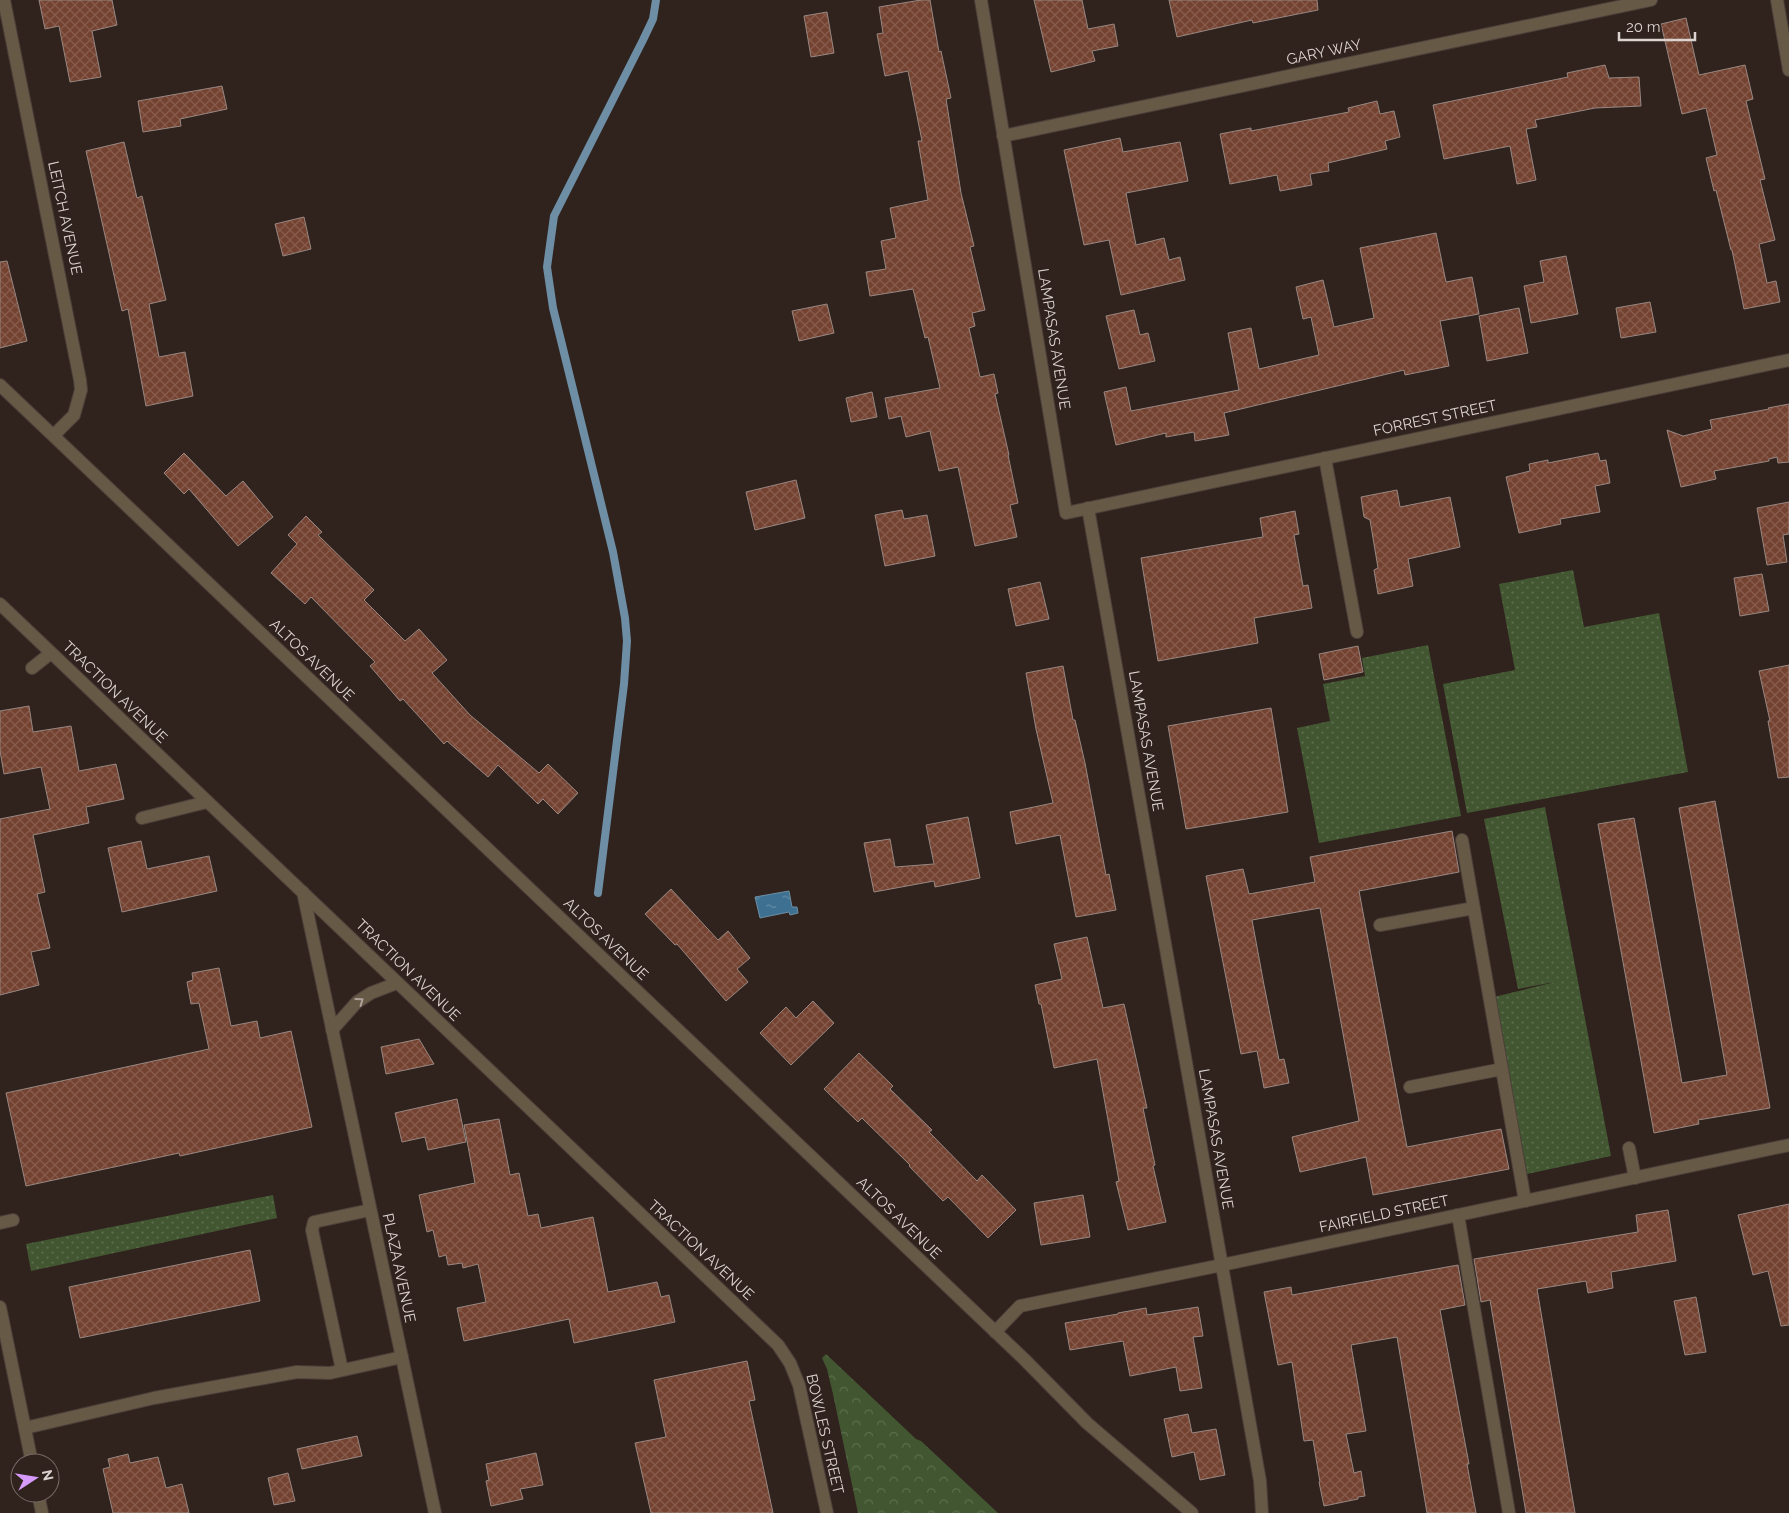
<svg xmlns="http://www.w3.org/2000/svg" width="1789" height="1513" font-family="Raleway,sans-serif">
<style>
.grass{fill:url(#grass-dots)}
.park{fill:url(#park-crowns)}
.water{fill:url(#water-ripples);stroke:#6d8ea4}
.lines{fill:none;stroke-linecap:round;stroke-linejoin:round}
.stream{stroke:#6d8ea4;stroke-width:8}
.building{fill:url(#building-cross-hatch);stroke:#988781}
.lane-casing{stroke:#4c3f3a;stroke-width:14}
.street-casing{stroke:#4c3f3a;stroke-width:14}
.lane{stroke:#665946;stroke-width:12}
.street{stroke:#665946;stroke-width:12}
.oneway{stroke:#ada299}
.labels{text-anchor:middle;stroke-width:4;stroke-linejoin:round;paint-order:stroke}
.street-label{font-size:15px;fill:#dcd3d0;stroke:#30231e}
</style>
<defs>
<pattern id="grass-dots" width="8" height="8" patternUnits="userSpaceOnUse" patternTransform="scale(1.25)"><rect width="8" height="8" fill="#425731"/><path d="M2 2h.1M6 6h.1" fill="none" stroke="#5d6e4e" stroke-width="1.8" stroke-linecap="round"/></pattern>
<pattern id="park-crowns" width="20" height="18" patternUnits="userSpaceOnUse" patternTransform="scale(1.25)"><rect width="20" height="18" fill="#425731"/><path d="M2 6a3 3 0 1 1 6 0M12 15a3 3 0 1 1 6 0" fill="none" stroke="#5d6e4e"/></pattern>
<pattern id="water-ripples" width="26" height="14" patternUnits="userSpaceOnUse" patternTransform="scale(1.25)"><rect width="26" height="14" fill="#3e7191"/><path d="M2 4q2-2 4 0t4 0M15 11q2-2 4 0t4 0" fill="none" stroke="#628ba4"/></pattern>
<pattern id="building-cross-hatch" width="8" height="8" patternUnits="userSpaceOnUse" patternTransform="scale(1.25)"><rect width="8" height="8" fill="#744230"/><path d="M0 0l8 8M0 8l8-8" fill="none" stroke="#875c4d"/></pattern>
</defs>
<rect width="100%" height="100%" fill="#30231e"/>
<!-- grass -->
<path class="grass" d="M1573 570 1584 627 1659 613 1688 772 1467 813 1443 684 1515 670 1499 584Z
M1428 645 1461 816 1319 843 1297 728 1330 721 1323 684 1365 676 1362 658Z
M1545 807 1611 1156 1527 1174 1494 997 1555 982 1518 989 1484 819Z
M273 1195 277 1218 31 1271 26 1244Z"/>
<!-- park -->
<path class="park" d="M826 1354 916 1439 921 1441 998 1513H858L833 1394 827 1369 822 1358Z"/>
<!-- water -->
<path class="water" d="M789 891 792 907H797L798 913 790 915 789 912 760 918 755 897Z"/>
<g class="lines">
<!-- stream -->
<path class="stream" d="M598 893 624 684 627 641 625 618 613 552 553 308 547 267 554 216 643 40 653 19 656 0"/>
</g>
<!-- building -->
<path class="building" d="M39 0H112L117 25 92 31 101 77 70 82 59 26 45 29Z
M921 0H930L939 52 941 51 951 98 946 99 961 193 974 246 970 247 985 310 972 313 975 326 969 328 980 377 994 374 998 393 995 394 1009 455H1008L1018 503 1010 505 1017 537 975 546 958 467 939 471 930 431 906 437 901 416 889 419 885 398 940 388 928 337 925 338 913 289 870 296 866 272 886 269 881 241 896 238 890 208 928 200 918 141H922L908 71 885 76 877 34 883 33 879 7Z
M1034 0H1082L1088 29 1114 24 1118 46 1092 51 1095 61 1051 72Z
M1169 0H1317L1318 10 1253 23 1252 20 1177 37Z
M827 12 834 53 811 57 804 16Z
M1686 18 1699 75 1745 65 1753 99 1746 101 1765 179 1760 180 1775 240 1759 244 1767 283 1776 281 1780 302 1744 309 1732 250H1731L1716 190 1714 191 1706 158 1717 155 1706 108 1682 114 1661 24Z
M1605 65 1609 78 1639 77 1641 106 1595 108 1535 120 1537 127 1526 129 1536 180 1517 184 1510 146 1444 159 1433 105 1568 77 1567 73Z
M222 86 227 109 180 119 181 126 143 132 138 101Z
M1377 101 1380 114 1394 111 1400 137 1385 141 1387 149 1328 163 1329 171 1310 174 1312 185 1280 191 1277 175 1230 184 1220 134 1251 128V131L1349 112 1348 108Z
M1120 138 1123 152 1180 142 1188 181 1126 193 1136 245 1164 238 1169 260 1180 257 1185 280 1121 295 1109 240 1084 245 1064 150Z
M124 142 137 198 142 196 166 300 149 304 159 357 185 352 193 396 146 406 128 309 122 311 86 151Z
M304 217 311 249 283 256 275 224Z
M1436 233 1446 282 1472 277 1479 314 1440 321 1449 366 1405 375 1404 370 1224 413 1229 435 1195 441 1194 432 1166 437V433L1116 445 1104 392 1126 387 1131 411 1239 390 1228 333 1251 328 1259 369 1319 355 1311 317 1303 319 1296 287 1323 280 1334 327 1374 318 1360 248Z
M1566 256 1578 314 1531 323 1524 286 1544 282 1540 261Z
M7 261 27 341 0 348V262Z
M1650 302 1656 332 1621 338 1616 308Z
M827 304 834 333 799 341 792 311Z
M1519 308 1528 353 1487 361 1479 316Z
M1134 310 1140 335 1148 333 1155 361 1119 369 1106 316Z
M872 392 877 417 851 422 846 398Z
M1789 404V462L1778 463 1777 457 1769 459V461L1714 471 1716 479 1681 487 1667 430 1683 436 1712 429 1710 420 1769 409 1768 408Z
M184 453 226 496 243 481 273 517 238 546 189 489 184 494 164 473Z
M1598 453 1600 461 1606 460 1610 483 1595 486 1600 512 1560 519 1561 524 1519 533 1506 477 1530 471 1529 464 1548 460V463Z
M796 480 805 518 755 530 746 492Z
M1397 490 1400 507 1450 497 1460 547 1408 559 1413 586 1378 594 1374 570 1378 568 1370 520 1364 517 1361 497Z
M1789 502V534L1783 535 1787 562 1767 565 1757 508Z
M902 510 904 519 927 515 935 556 885 566 875 515Z
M1295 511 1299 534 1294 535 1303 586 1308 585 1312 608 1254 618 1258 643 1158 661 1141 558 1263 537 1260 518Z
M306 516 322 532 318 535 374 590 364 600 405 641 419 629 447 660 432 673 470 715 539 773 548 764 578 793 558 814 543 799 538 804 498 765 488 777 447 741 444 744 403 699 400 701 370 666 375 662 311 597 305 604 271 573 297 544 288 535Z
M1762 574 1769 611 1740 616 1734 578Z
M1040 582 1049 619 1016 626 1008 589Z
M1358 646 1363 672 1324 680 1319 654Z
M1789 665V777L1778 778 1768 721H1770L1759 671Z
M1063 666 1073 720H1075L1085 763 1106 875 1109 874 1116 910 1076 917 1060 835 1016 844 1010 812 1053 803 1036 729 1026 673Z
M29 706 33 732 71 726 79 771 116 764 124 799 86 807 89 823 33 835 45 892 37 894 50 948 31 952 39 985 0 995V819L50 809 41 767 4 774 0 751V711Z
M1271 708 1288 812 1186 829 1168 726Z
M1715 801 1770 1108 1698 1120 1699 1124 1654 1133 1598 824 1634 818 1682 1083 1727 1075 1679 808Z
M968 817 980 878 935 887 934 881 874 892 864 843 890 839 895 867 934 864 926 825Z
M1452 831 1459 872 1359 891 1407 1147 1501 1129 1509 1169 1373 1195 1366 1157 1300 1172 1292 1137 1359 1121 1320 908 1252 920 1264 985 1279 1060 1284 1059 1289 1083 1264 1088 1257 1051 1241 1054 1206 876 1243 869 1249 894 1315 882 1310 857Z
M141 841 147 869 209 856 217 891 122 912 108 848Z
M671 889 718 940 728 931 750 958 737 969 748 982 726 1001 677 944 675 945 645 914Z
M1087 937 1103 1008 1124 1004 1147 1108H1143L1155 1165 1153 1166 1166 1222 1128 1230 1116 1182 1119 1181 1097 1059 1054 1068 1041 1004H1039L1035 985 1062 979 1054 944Z
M219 968 231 1026 257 1021 260 1038 291 1031 312 1127 180 1156 179 1153 26 1186 6 1093 209 1049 199 1003 191 1004 187 982 193 980 192 973Z
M813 1001 834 1023 791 1065 760 1033 786 1007 796 1018Z
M419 1039 434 1064 386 1074 381 1047Z
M859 1053 893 1086 890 1089 932 1130 929 1132 977 1181 982 1175 1016 1210 988 1238 948 1197 943 1201 909 1166 910 1165 862 1118 858 1122 824 1089Z
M457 1099 466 1142 428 1150 425 1137 402 1142 395 1113Z
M499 1119 510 1175 519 1173 528 1216 538 1214 541 1228 593 1217 608 1292 657 1282 661 1297 669 1295 675 1322 574 1343 569 1319 464 1341 457 1308 486 1302 478 1264 463 1268 462 1263 448 1265 446 1255 439 1257 433 1230 427 1232 419 1195 475 1183 464 1125Z
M1083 1195 1090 1237 1041 1245 1034 1203Z
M1789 1204V1325L1781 1326 1768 1271 1753 1275 1738 1215Z
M1668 1210 1676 1261 1611 1272 1613 1288 1588 1293 1586 1281 1537 1289 1575 1513H1526L1490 1300 1481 1302 1474 1259 1638 1232 1636 1215Z
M250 1250 260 1301 80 1338 69 1287Z
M1458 1265 1465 1305 1440 1310 1469 1464H1467L1476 1513H1427L1397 1337 1351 1345 1366 1431 1346 1434 1354 1473 1361 1471 1365 1496 1358 1497V1499L1324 1506 1319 1482H1320L1313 1440 1304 1441 1292 1362 1278 1365 1264 1292 1291 1287 1292 1295Z
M1696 1297 1706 1352 1685 1355 1674 1301Z
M1198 1307 1203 1336 1193 1337 1202 1388 1180 1391 1176 1367 1130 1376 1123 1341 1070 1350 1065 1323 1118 1314V1313L1146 1308 1147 1315Z
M747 1361 755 1400 749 1401 773 1513H651L635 1443 666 1437 654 1380Z
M1188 1414 1192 1433 1216 1429 1225 1475 1200 1480 1194 1452 1172 1457 1164 1419Z
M357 1436 362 1456 302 1469 297 1449Z
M536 1453 543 1485 520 1489 523 1499 491 1506 486 1481 489 1480 486 1464Z
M128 1454 130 1463 158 1457 166 1488 182 1484 189 1513H113L103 1469 110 1467 108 1459Z
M288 1473 295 1501 274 1505 268 1478Z"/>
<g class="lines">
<!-- lane casing -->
<g class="lane-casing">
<path id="lane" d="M1325 458 1357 632
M32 668 51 653
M142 818 207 802
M1462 840 1525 1201
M1380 925 1474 908
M1410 1087 1502 1069
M1629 1148 1635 1178
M1458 1215 1509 1513
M0 1223 13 1220
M342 1370 312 1230 314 1222 370 1210
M25 1428 154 1398 297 1372 330 1373 402 1357"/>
</g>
<!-- street casing -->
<g class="street-casing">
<path id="street" d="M4 0 80 380 81 390 74 415 54 435
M981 0 1066 513 1789 360
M1777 0 1789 70
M1003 136 1651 0
M0 385 1024 1359 1087 1423 1192 1513
M1088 508 1260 1481 1262 1513
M0 604 778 1345 790 1363 799 1385 827 1513
M303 892 435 1513
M332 1030 357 1002 371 993 397 983
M0 1307 32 1463
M995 1332 1020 1306 1222 1265 1789 1145
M38 1493 42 1513"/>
</g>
<!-- lane -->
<use href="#lane" class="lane"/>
<!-- street -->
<use href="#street" class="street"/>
</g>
<!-- one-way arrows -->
<defs><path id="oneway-chevron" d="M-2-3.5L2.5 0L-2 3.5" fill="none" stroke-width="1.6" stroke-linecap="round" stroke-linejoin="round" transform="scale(1.25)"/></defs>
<use class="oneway" href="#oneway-chevron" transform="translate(360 1001) rotate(-36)"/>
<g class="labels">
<!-- street labels -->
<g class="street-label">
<text transform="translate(1324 52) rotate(-12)" y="5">GARY WAY</text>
<text transform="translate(65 218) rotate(78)" y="5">LEITCH AVENUE</text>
<text transform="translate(1054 339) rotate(81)" y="5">LAMPASAS AVENUE</text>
<text transform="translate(1435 418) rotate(-12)" y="5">FORREST STREET</text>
<text transform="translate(312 660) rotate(44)" y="5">ALTOS AVENUE</text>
<text transform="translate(115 692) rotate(44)" y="5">TRACTION AVENUE</text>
<text transform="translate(1146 741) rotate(80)" y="5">LAMPASAS AVENUE</text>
<text transform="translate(606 939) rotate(44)" y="5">ALTOS AVENUE</text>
<text transform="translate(408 970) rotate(44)" y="5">TRACTION AVENUE</text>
<text transform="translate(1216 1139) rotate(80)" y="5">LAMPASAS AVENUE</text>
<text transform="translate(1384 1214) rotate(-12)" y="5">FAIRFIELD STREET</text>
<text transform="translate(899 1218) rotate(44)" y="5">ALTOS AVENUE</text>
<text transform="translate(701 1250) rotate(43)" y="5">TRACTION AVENUE</text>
<text transform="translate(399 1268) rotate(78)" y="5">PLAZA AVENUE</text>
<text transform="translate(825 1434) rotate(77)" y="5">BOWLES STREET</text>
</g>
</g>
<!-- north arrow -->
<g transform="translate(35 1478) rotate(78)"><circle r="24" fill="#30231e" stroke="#756965"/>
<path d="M0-4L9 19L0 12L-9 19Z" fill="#d69bfa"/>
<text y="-8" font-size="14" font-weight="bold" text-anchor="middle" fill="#dcd3d0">N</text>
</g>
<!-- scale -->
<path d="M1619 32v8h76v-8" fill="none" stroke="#dcd3d0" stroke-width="2.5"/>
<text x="1626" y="32" font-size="15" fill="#dcd3d0" stroke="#30231e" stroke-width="4" paint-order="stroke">20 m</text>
</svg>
